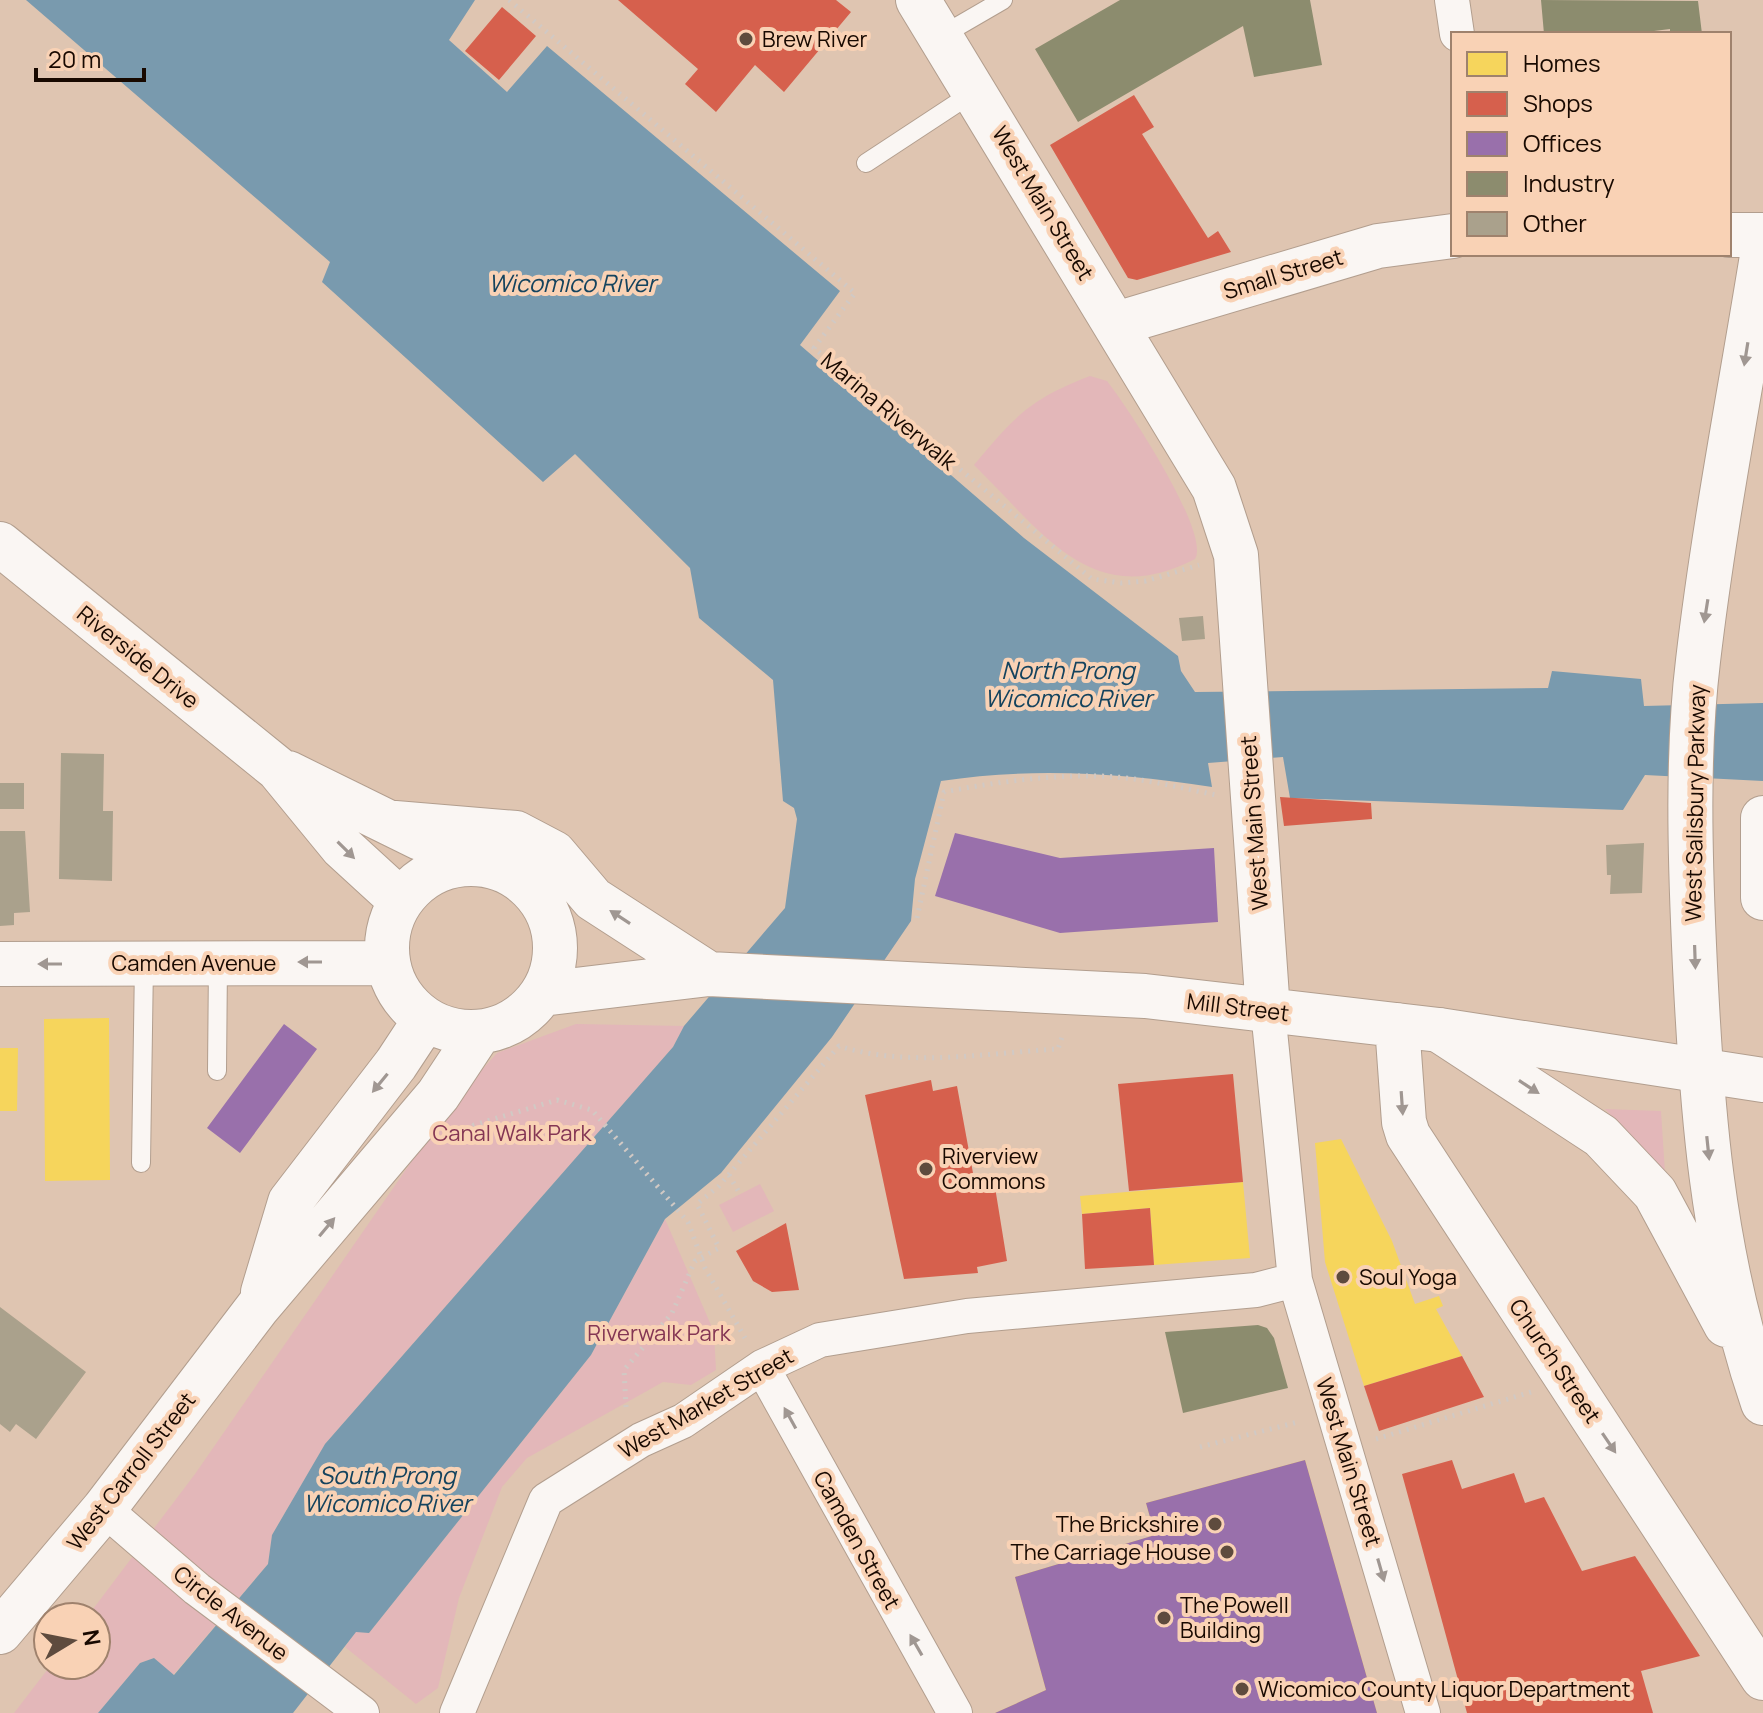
<svg xmlns="http://www.w3.org/2000/svg" width="1763" height="1713" font-family="Manrope,sans-serif">
<style>
.green{fill:#e3b7b9}
.water{fill:#799aae}
.homes{fill:#f6d55c;fill-rule:evenodd}
.shops{fill:#d6604d}
.offices{fill:#9970ab}
.industry{fill:#8c8c6e}
.building{fill:#aaa18c}
.lines{fill:none;stroke-linecap:round;stroke-linejoin:round}
.lane-casing{stroke:#b29e8e;stroke-width:20}
.street-casing{stroke:#b29e8e;stroke-width:36}
.secondary-casing{stroke:#b29e8e;stroke-width:46}
.primary-casing{stroke:#b29e8e;stroke-width:46}
.path{stroke:#d1c9c4;stroke-width:5;stroke-dasharray:2 6;stroke-linecap:butt}
.lane{stroke:#faf6f3;stroke-width:18}
.street{stroke:#faf6f3;stroke-width:34}
.secondary{stroke:#faf6f3;stroke-width:44}
.primary{stroke:#faf6f3;stroke-width:44}
.oneway{fill:#a09792}
.poi-dot{fill:#5e4b3e;stroke:#f9d2b5;stroke-width:3}
.labels{text-anchor:middle;stroke-width:8;stroke-linejoin:round;paint-order:stroke}
.poi-label{font-size:22px;fill:#180900;stroke:#f9d2b5;text-anchor:start}
.street-label{font-size:22px;fill:#180900;stroke:#f9d2b5}
.park-label{font-size:22px;fill:#843654;stroke:#f9d2b5}
.water-label{font-size:24px;font-style:italic;fill:#14435e;stroke:#f9d2b5}
</style>
<rect width="100%" height="100%" fill="#dfc5b1"/>
<!-- green -->
<path class="green" d="M1090 376 1107 381C1127 406 1211 533 1195 559 1092 613 1041 530 974 465 1014 417 1030 399 1090 376Z
M576 1024 684 1026 673 1047 325 1444 272 1535 268 1564 173 1675 154 1658 140 1663 98 1713H14L51 1665H96V1617H87L195 1474 450 1106 497 1053Z
M1605 1109 1661 1111 1665 1173Z
M760 1184 774 1211 733 1232 719 1205Z
M665 1219 714 1332 716 1370 691 1385 663 1382 527 1458 502 1487 459 1598 438 1688 416 1704 345 1647 356 1631 369 1633 591 1355Z"/>
<!-- water -->
<path class="water" d="M26 0H475L449 40 507 92 547 46 840 291 800 345 1024 538 1178 656 1181 671 1195 692 1548 688 1552 671 1641 679 1644 706 1763 703V781L1645 775 1623 810 1290 798 1283 757 1208 763 1212 787C1122 773 1031 767 941 781L915 879 911 921 832 1037 738 1152 721 1173 665 1219 591 1355 369 1633 356 1632 293 1713H98L140 1663 154 1658 174 1675 268 1564 272 1535 325 1444 673 1047 684 1026 785 908 797 819 794 808 783 801 773 680 699 618 690 568 575 454 543 482 322 282 330 262Z"/>
<!-- homes -->
<path class="homes" d="M109 1018 110 1180 45 1181 44 1019Z
M0 1048H18L17 1111H0Z
M1341 1139 1392 1241 1415 1304 1439 1296 1443 1306 1436 1309 1462 1356 1364 1386 1325 1262 1315 1143Z
M1243 1182 1250 1258 1154 1265 1150 1208 1082 1214 1080 1196Z
M1305 1460 1377 1713H995L1046 1690 1015 1577 1155 1535 1146 1503ZM1258 1630 1262 1645 1236 1653 1242 1673 1222 1679 1211 1644Z"/>
<!-- shops -->
<path class="shops" d="M618 0H836L851 12 784 92 755 65 716 112 685 84 698 69Z
M502 7 536 36 499 80 465 51Z
M1134 95 1154 127 1142 134 1208 238 1218 231 1231 252 1137 280 1128 278 1050 145Z
M1280 797 1371 803 1372 819 1284 826Z
M1233 1074 1243 1182 1129 1191 1118 1084Z
M931 1080 933 1091 957 1086 975 1184 994 1181 1007 1261 977 1267 978 1273 904 1279 865 1095Z
M1150 1208 1154 1265 1085 1269 1082 1214Z
M786 1223 799 1290 772 1292 753 1281 736 1251Z
M1462 1356 1484 1397 1379 1431 1364 1386Z
M1452 1460 1462 1489 1514 1473 1525 1503 1544 1497 1582 1571 1635 1556 1700 1656 1641 1671 1653 1713H1467L1402 1474Z"/>
<!-- offices -->
<path class="offices" d="M955 833 1060 858 1214 848 1218 922 1060 933 935 896Z
M284 1024 317 1049 240 1153 207 1128Z
M1305 1460 1377 1713H995L1046 1690 1015 1577 1155 1535 1146 1503Z"/>
<!-- industry -->
<path class="industry" d="M1120 0H1310L1322 65 1254 77 1243 26 1078 122 1035 49Z
M1541 0 1698 1 1702 34H1670V29L1630 34H1544Z
M1258 1325 1267 1328 1274 1338 1288 1388 1183 1413 1165 1332Z"/>
<!-- building -->
<path class="building" d="M1203 616 1205 639 1182 641 1179 618Z
M61 753 104 754 103 811H113L112 881 59 879Z
M0 783H24V809H0Z
M0 831H25L30 912 14 913V925L0 926Z
M1644 843 1642 893 1610 894 1611 875H1607L1606 845Z
M0 1307 86 1372 36 1439 16 1424 10 1432 0 1424Z"/>
<g class="lines">
<!-- lane casing -->
<g class="lane-casing">
<path id="lane" d="M941 36 1003 0
M866 163 974 92
M217 1071 218 963
M141 1163 144 963"/>
</g>
<!-- street casing -->
<g class="street-casing">
<path id="street" d="M1452 0 1457 34
M1268 1011 1295 1280 1423 1713
M762 1367 955 1713
M104 1509 197 1589 362 1713
M457 1713 546 1500 641 1440 683 1421 762 1367 820 1340 967 1316 1256 1290 1295 1280"/>
</g>
<!-- secondary casing -->
<g class="secondary-casing">
<path id="secondary" d="M918 0 1214 488 1236 555 1268 1011
M1729 235H1763
M1116 324 1378 246 1453 236
M0 544 278 769 342 847 401 901
M288 773 420 838
M395 823 516 833 554 853 593 899 709 974
M387 948a84 84 0 1 1 168 0a84 84 0 1 1-168 0Z
M0 964 388 963
M542 994 709 974 1145 996 1439 1030 1763 1080
M1397 1025 1404 1122 1408 1135 1763 1678
M263 1292 290 1202 396 1064 425 1020
M0 1632 104 1509 258 1307 438 1095 479 1033"/>
</g>
<!-- primary casing -->
<g class="primary-casing">
<path id="primary" d="M1763 250C1741 387 1714 524 1698 661 1687 751 1690 855 1694 945 1701 1104 1711 1251 1763 1403
M1763 818V898
M1439 1030 1601 1136 1655 1193 1726 1325"/>
</g>
<!-- path -->
<path class="path" d="M509 0 855 293 814 348 1092 579 1121 583 1146 581 1199 565
M917 918 944 792C996 782 1047 775 1099 776 1138 777 1177 787 1216 795
M455 1142 474 1125 557 1100 592 1110 688 1222 705 1268 745 1338
M729 1175 740 1194
M626 1407 624 1370 672 1313 695 1261 719 1248 697 1204 719 1186 839 1046C908 1068 986 1053 1058 1049L1063 1034
M1376 1439 1531 1392
M1200 1447 1298 1422"/>
<!-- lane -->
<use href="#lane" class="lane"/>
<!-- street -->
<use href="#street" class="street"/>
<!-- secondary -->
<use href="#secondary" class="secondary"/>
<!-- primary -->
<use href="#primary" class="primary"/>
</g>
<!-- one-way arrows -->
<defs><path id="oneway-solid" d="M-6-.8H1V-3.2L6.5 0L1 3.2V.8H-6Z" transform="scale(2)"/></defs>
<g class="oneway">
<use href="#oneway-solid" transform="translate(1746 354) rotate(99)"/>
<use href="#oneway-solid" transform="translate(1706 611) rotate(99)"/>
<use href="#oneway-solid" transform="translate(346 850) rotate(45)"/>
<use href="#oneway-solid" transform="translate(620 917) rotate(-147)"/>
<use href="#oneway-solid" transform="translate(1695 957) rotate(88)"/>
<use href="#oneway-solid" transform="translate(310 962) rotate(180)"/>
<use href="#oneway-solid" transform="translate(50 964) rotate(180)"/>
<use href="#oneway-solid" transform="translate(380 1083) rotate(129)"/>
<use href="#oneway-solid" transform="translate(1529 1087) rotate(33)"/>
<use href="#oneway-solid" transform="translate(1402 1103) rotate(86)"/>
<use href="#oneway-solid" transform="translate(1708 1148) rotate(84)"/>
<use href="#oneway-solid" transform="translate(327 1227) rotate(-50)"/>
<use href="#oneway-solid" transform="translate(790 1418) rotate(-119)"/>
<use href="#oneway-solid" transform="translate(1609 1443) rotate(56)"/>
<use href="#oneway-solid" transform="translate(1381 1570) rotate(74)"/>
<use href="#oneway-solid" transform="translate(916 1645) rotate(-120)"/>
</g>
<!-- markers -->
<g class="poi-dot">
<circle cx="746" cy="39" r="8"/>
<circle cx="926" cy="1169" r="8"/>
<circle cx="1343" cy="1277" r="8"/>
<circle cx="1215" cy="1524" r="8"/>
<circle cx="1227" cy="1552" r="8"/>
<circle cx="1164" cy="1618" r="8"/>
<circle cx="1242" cy="1689" r="8"/>
</g>
<g class="labels">
<!-- poi labels -->
<g class="poi-label">
<text x="762" y="47">Brew River</text>
<text x="942" y="1164">Riverview<tspan x="942" dy="25">Commons</tspan></text>
<text x="1359" y="1285">Soul Yoga</text>
<text x="1199" y="1532" text-anchor="end">The Brickshire</text>
<text x="1211" y="1560" text-anchor="end">The Carriage House</text>
<text x="1180" y="1613">The Powell<tspan x="1180" dy="25">Building</tspan></text>
<text x="1258" y="1697">Wicomico County Liquor Department</text>
</g>
<!-- street labels -->
<g class="street-label">
<text transform="translate(1043 203) rotate(59)" y="8">West Main Street</text>
<text transform="translate(1283 274) rotate(-17)" y="8">Small Street</text>
<text transform="translate(889 411) rotate(40)" y="8">Marina Riverwalk</text>
<text transform="translate(138 657) rotate(39)" y="8">Riverside Drive</text>
<text transform="translate(1695 803) rotate(-89)" y="8">West Salisbury Parkway</text>
<text transform="translate(1254 823) rotate(-94)" y="8">West Main Street</text>
<text x="194" y="971">Camden Avenue</text>
<text transform="translate(1238 1007) rotate(7)" y="8">Mill Street</text>
<text transform="translate(1555 1361) rotate(56)" y="8">Church Street</text>
<text transform="translate(706 1403) rotate(-30)" y="8">West Market Street</text>
<text transform="translate(1349 1462) rotate(73)" y="8">West Main Street</text>
<text transform="translate(131 1471) rotate(-52)" y="8">West Carroll Street</text>
<text transform="translate(857 1540) rotate(61)" y="8">Camden Street</text>
<text transform="translate(231 1613) rotate(38)" y="8">Circle Avenue</text>
</g>
<!-- park labels -->
<g class="park-label">
<text x="512" y="1141">Canal Walk Park</text>
<text x="659" y="1341">Riverwalk Park</text>
</g>
<!-- water labels -->
<g class="water-label">
<text x="572" y="292">Wicomico River</text>
<text x="1068" y="679">North Prong<tspan x="1068" dy="28">Wicomico River</tspan></text>
<text x="387" y="1484">South Prong<tspan x="387" dy="28">Wicomico River</tspan></text>
</g>
</g>
<!-- legend -->
<rect x="1451" y="32" width="280" height="224" fill="#f9d2b5" stroke="#9f826d" stroke-width="2"/>
<rect x="1467" y="52" width="40" height="24" fill="#f6d55c" stroke="#9f826d" stroke-width="2"/>
<text x="1523" y="72" font-size="24" fill="#180900">Homes</text>
<rect x="1467" y="92" width="40" height="24" fill="#d6604d" stroke="#9f826d" stroke-width="2"/>
<text x="1523" y="112" font-size="24" fill="#180900">Shops</text>
<rect x="1467" y="132" width="40" height="24" fill="#9970ab" stroke="#9f826d" stroke-width="2"/>
<text x="1523" y="152" font-size="24" fill="#180900">Offices</text>
<rect x="1467" y="172" width="40" height="24" fill="#8c8c6e" stroke="#9f826d" stroke-width="2"/>
<text x="1523" y="192" font-size="24" fill="#180900">Industry</text>
<rect x="1467" y="212" width="40" height="24" fill="#aaa18c" stroke="#9f826d" stroke-width="2"/>
<text x="1523" y="232" font-size="24" fill="#180900">Other</text>
<!-- north arrow -->
<g transform="translate(72 1641) rotate(80)"><circle r="38" fill="#f9d2b5" stroke="#9f826d" stroke-width="2"/>
<path d="M0-6L14 30L0 20L-14 30Z" fill="#5e4b3e"/>
<text y="-12" font-size="22" font-weight="bold" text-anchor="middle" fill="#180900">N</text>
</g>
<!-- scale -->
<path d="M36 68v12h108v-12" fill="none" stroke="#180900" stroke-width="4"/>
<text x="48" y="68" font-size="24" fill="#180900" stroke="#f9d2b5" stroke-width="6" paint-order="stroke">20 m</text>
</svg>
